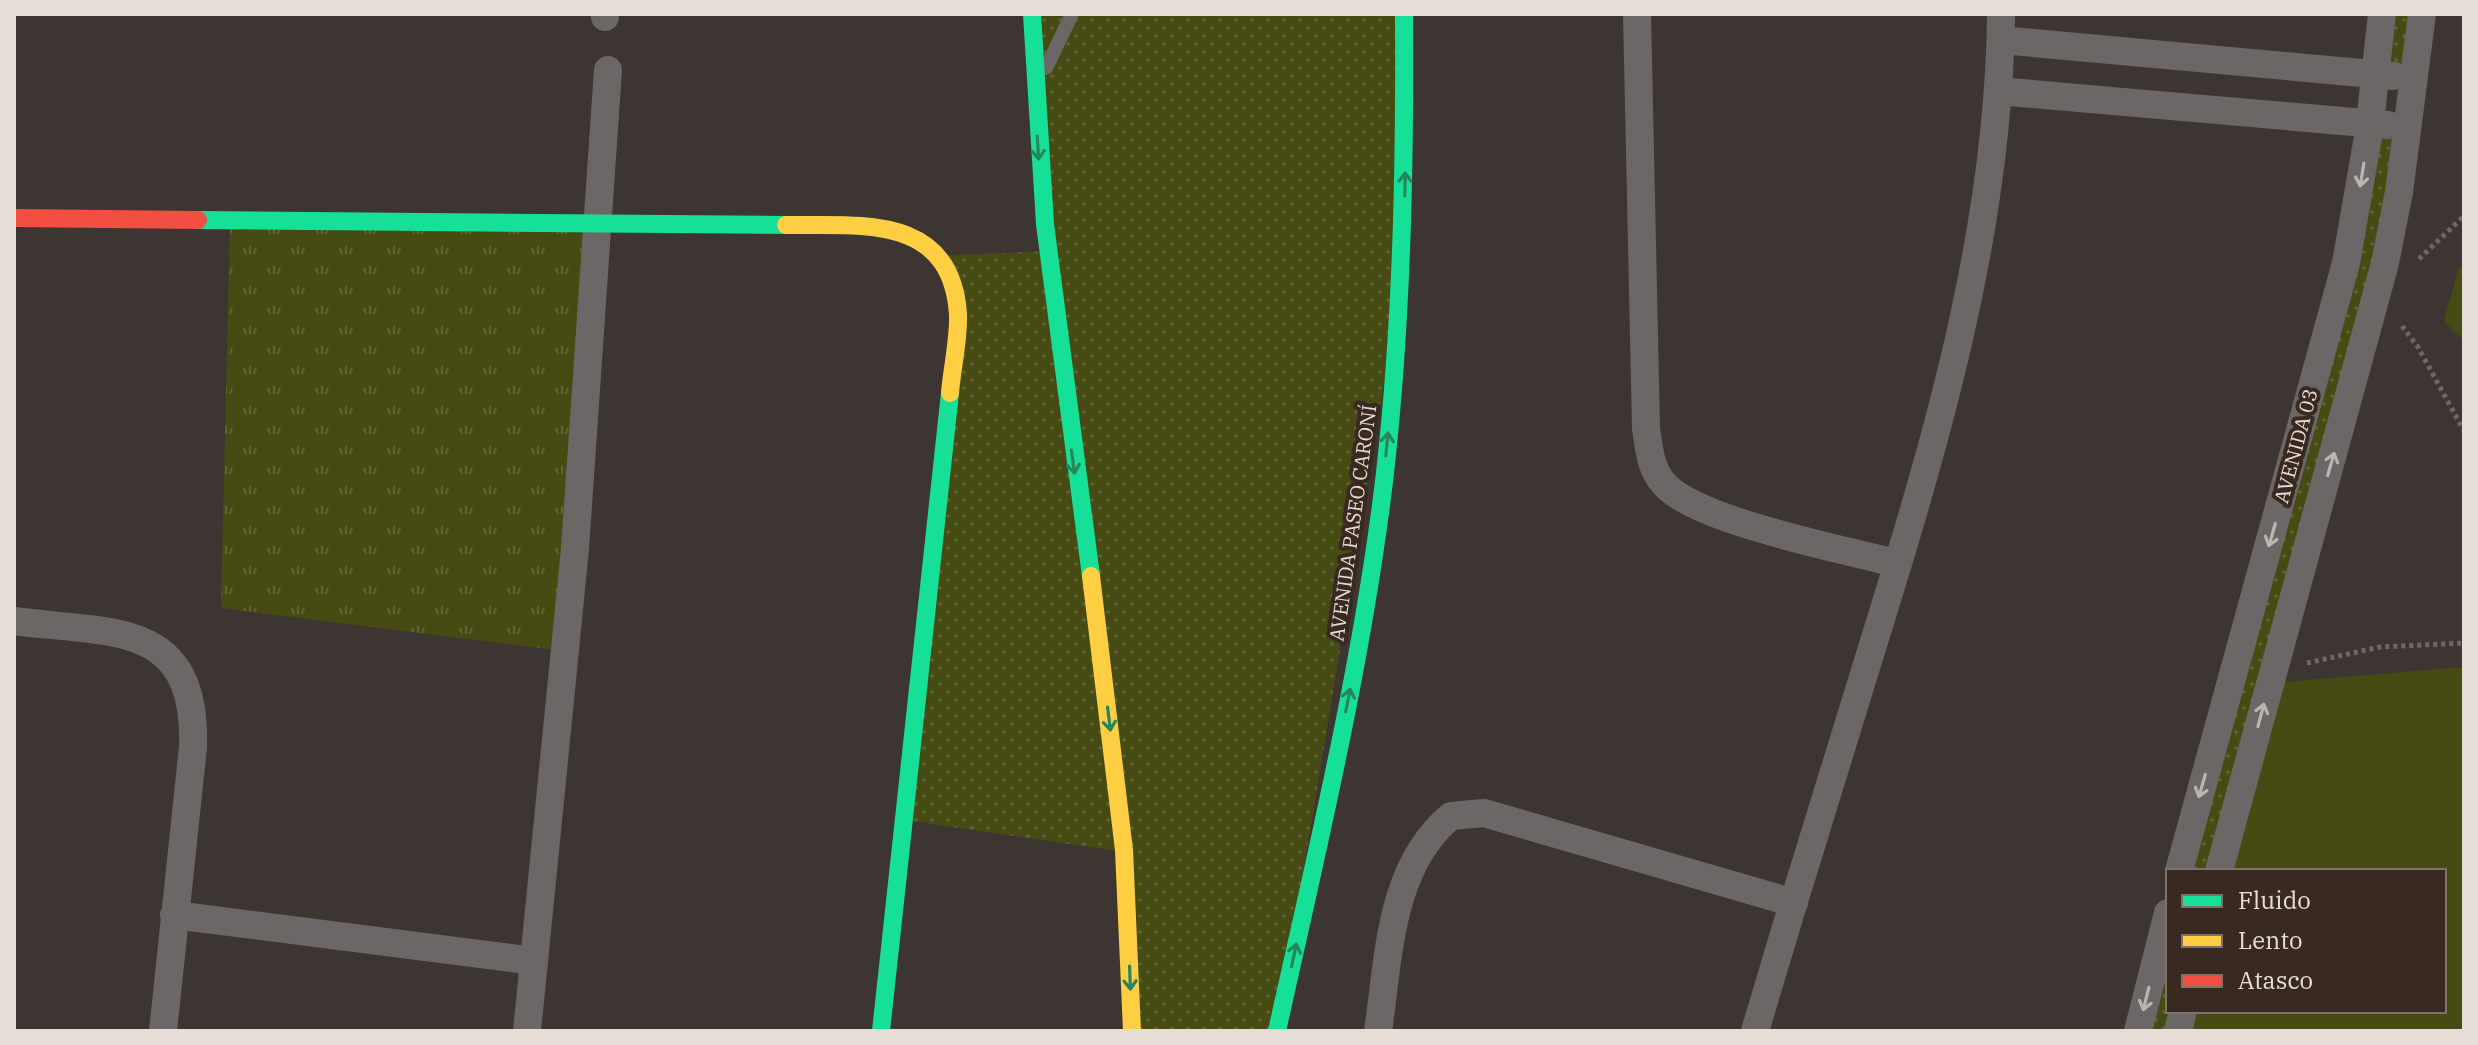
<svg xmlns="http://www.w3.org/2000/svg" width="2478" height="1045" font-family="'IBM Plex Serif',serif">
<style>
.grass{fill:url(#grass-dots)}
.park{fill:url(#park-tufts)}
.pitch{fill:#454b13}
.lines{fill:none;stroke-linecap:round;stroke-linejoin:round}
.path{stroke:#6d6867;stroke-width:5;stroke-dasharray:4 4;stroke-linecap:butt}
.lane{stroke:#6c6767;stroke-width:14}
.street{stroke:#6c6767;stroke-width:28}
.fast{stroke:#16e098;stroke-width:18}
.slow{stroke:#ffcf43;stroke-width:18}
.jam{stroke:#f24e42;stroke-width:18}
.oneway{stroke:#27855c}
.oneway2{stroke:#bcb4b0}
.labels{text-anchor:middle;stroke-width:8;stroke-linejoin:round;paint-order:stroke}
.street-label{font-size:20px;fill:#e7ddd7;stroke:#382a21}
</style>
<defs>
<pattern id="grass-dots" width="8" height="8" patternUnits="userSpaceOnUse" patternTransform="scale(2)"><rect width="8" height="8" fill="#454b13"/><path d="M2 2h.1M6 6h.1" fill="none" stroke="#606435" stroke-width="1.8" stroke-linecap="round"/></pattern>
<pattern id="park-tufts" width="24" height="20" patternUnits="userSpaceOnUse" patternTransform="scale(2)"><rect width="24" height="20" fill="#454b13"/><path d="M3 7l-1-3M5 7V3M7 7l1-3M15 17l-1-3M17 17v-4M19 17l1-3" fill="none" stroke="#606435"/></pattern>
</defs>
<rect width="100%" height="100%" fill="#3d3531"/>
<!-- grass -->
<path class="grass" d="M1032 14H1404L1401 280 1277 1031H1132L1125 852 904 820 956 349 938 256 1046 251Z
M2382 14H2422L2417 64 2375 74Z
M2409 127 2219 871H2179L2369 131Z
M2168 913V1011H2183L2178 1031H2138Z"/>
<!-- park -->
<path class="park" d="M230 220 600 224 565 651 221 608Z"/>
<!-- pitch -->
<path class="pitch" d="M2464 264V341L2444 321 2458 270Z
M2464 667V1031H2178L2183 1011H2444V871H2219L2270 683Z"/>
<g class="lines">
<!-- path -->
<path class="path" d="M2419 259 2464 216
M2402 326 2418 347 2464 431
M2307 663 2380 647 2464 643"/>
<!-- lane -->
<path class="lane" d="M1046 68 1072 14"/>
<!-- street -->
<path class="street" d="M1637 14 1646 428C1649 448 1650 469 1665 485 1700 522 1844 549 1898 564
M605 17V14
M2001 40 2394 76
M1998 91 2388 125
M14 621C111 634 197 619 193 747L163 1031
M2179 871 2346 263 2369 131 2382 14
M2219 871 2385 263 2399 192 2422 14
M174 915 534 961
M527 1031 575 549 608 70
M1378 1031C1389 958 1389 867 1451 816L1484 813 1794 903
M1755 1031C1793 903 1832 775 1872 648 1936 442 1999 232 2001 14
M2138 1031 2168 913
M2178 1031 2183 1011"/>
<!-- fast -->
<path class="fast" d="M1032 14 1045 224 1091 576
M198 220 786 225
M881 1031 950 393
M1277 1031C1318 846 1363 661 1385 473 1402 321 1405 167 1404 14"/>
<!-- slow -->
<path class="slow" d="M786 225C860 226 951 213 958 314 959 339 952 368 950 393
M1091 576 1124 850 1132 1031"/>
<!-- jam -->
<path class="jam" d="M14 218 198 220"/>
</g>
<!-- one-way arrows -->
<defs><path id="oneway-shaft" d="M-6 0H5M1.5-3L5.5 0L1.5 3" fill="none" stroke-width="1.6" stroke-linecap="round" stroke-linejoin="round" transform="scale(2)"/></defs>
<g class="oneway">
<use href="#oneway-shaft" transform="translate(1038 148) rotate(86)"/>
<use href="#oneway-shaft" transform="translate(1405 184) rotate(-89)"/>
<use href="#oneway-shaft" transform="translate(1387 444) rotate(-84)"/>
<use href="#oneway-shaft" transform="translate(1073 462) rotate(82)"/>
<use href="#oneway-shaft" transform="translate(1348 700) rotate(-79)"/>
<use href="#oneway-shaft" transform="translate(1109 719) rotate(83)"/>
<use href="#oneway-shaft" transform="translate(1294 955) rotate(-78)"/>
<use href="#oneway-shaft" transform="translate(1130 978) rotate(88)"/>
</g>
<g class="oneway2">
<use href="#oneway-shaft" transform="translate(2362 175) rotate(99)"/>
<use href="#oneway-shaft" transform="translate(2331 464) rotate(-74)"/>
<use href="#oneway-shaft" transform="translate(2272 535) rotate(106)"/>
<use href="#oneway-shaft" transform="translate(2261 715) rotate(-75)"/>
<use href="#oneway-shaft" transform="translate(2202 786) rotate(106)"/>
<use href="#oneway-shaft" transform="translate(2146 999) rotate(104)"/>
</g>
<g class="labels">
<!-- street labels -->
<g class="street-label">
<text transform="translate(2296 446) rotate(-75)" y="7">AVENIDA 03</text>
<text transform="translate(1353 523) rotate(-82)" y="7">AVENIDA PASEO CARONÍ</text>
</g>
</g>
<!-- border -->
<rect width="2478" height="1045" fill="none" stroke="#e7ddd7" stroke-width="32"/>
<!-- legend -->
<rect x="2166" y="869" width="280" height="144" fill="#382a21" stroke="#7e726a" stroke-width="2"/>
<rect x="2182" y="895" width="40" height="12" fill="#16e098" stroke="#7e726a" stroke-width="2"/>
<text x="2238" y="909" font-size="24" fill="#e7ddd7">Fluido</text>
<rect x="2182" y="935" width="40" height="12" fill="#ffcf43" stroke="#7e726a" stroke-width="2"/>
<text x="2238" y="949" font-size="24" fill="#e7ddd7">Lento</text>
<rect x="2182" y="975" width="40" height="12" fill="#f24e42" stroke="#7e726a" stroke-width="2"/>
<text x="2238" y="989" font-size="24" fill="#e7ddd7">Atasco</text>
</svg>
